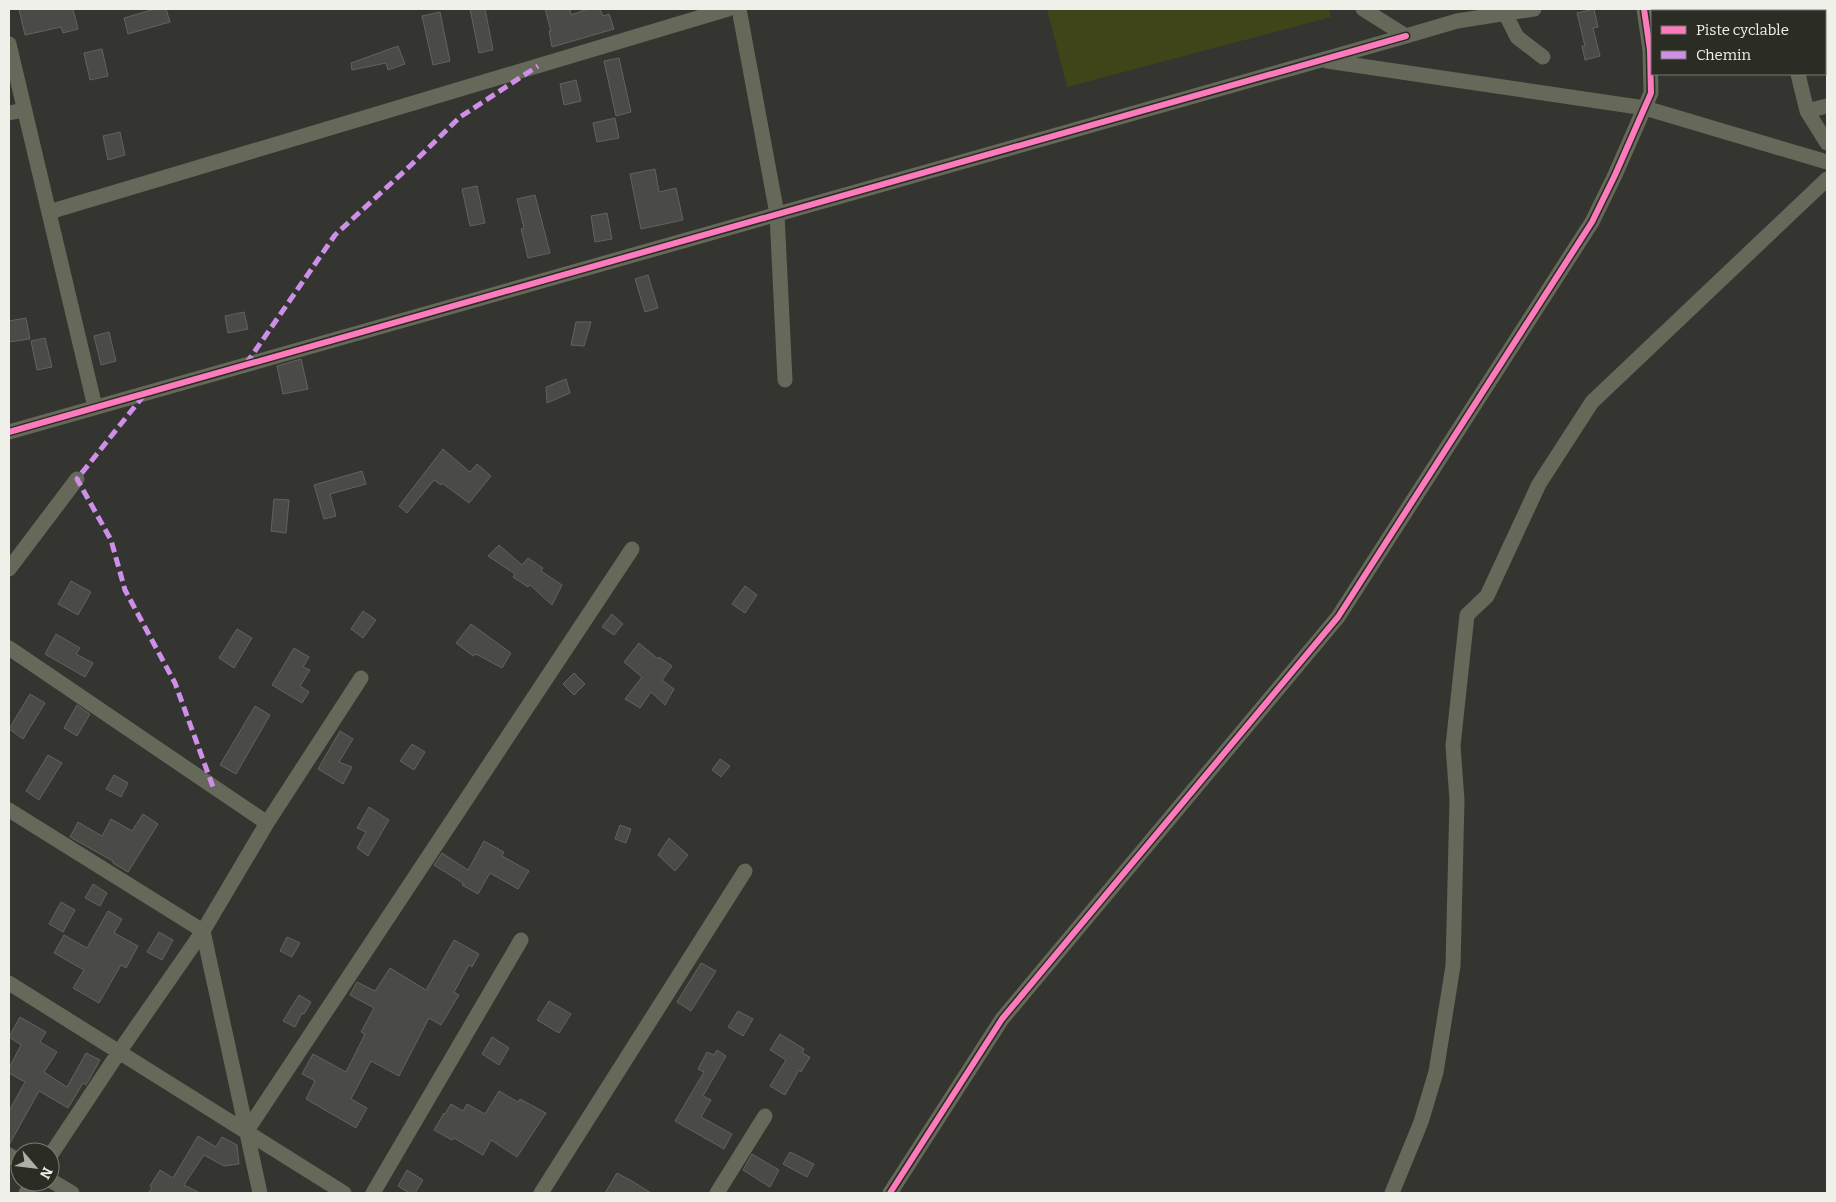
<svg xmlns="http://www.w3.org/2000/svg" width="1836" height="1202" font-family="Bitter,serif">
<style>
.green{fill:#3f4419}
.building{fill:#4a4b47;stroke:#62635f}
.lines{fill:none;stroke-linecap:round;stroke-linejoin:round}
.street{stroke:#66685a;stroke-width:15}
.quiet{stroke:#ce8fe9;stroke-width:5;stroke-dasharray:10 5;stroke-linecap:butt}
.cycleway-casing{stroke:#2b2c24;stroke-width:9}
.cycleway{stroke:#fd7abc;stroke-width:6}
</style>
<rect width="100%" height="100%" fill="#343530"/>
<!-- green -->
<path class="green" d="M1047 9H1329L1331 17 1067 87Z"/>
<!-- building -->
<path class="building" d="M19 9H73L78 29 63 33 61 27 25 35Z
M155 9H166L170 22 128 34 124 18Z
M470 9H485L493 50 479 53Z
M545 9H570L571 15 588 9H600L603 16 609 14 614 29 552 47 549 31H551Z
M1594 9 1598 27 1593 28 1600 56 1585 60 1582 46H1585L1577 13Z
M440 12 450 61 433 65 422 16Z
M398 46 405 64 388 70 386 63 352 70 351 63Z
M102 49 108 76 90 80 84 53Z
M619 58 631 112 616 116 604 61Z
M576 80 581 101 564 105 560 84Z
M615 118 619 138 597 142 593 123Z
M120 132 125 155 108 160 103 136Z
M655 169 659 192 676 188 683 220 641 229 630 174Z
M477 186 485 223 470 226 462 189Z
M535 195 550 253 528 258 521 229 524 228 517 199Z
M607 213 612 239 595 242 591 216Z
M648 275 658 308 645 312 635 279Z
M244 312 248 329 228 333 225 316Z
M26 318 30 339 9 342V321Z
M576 322H591L584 346 571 345Z
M109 332 116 361 101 365 94 336Z
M45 338 52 367 37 370 31 341Z
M301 359 308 389 283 394 277 366Z
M566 379 570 393 547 403 546 387Z
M443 449 470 472 477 464 491 476 469 503 442 483 441 485 434 480 407 513 399 506Z
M362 471 366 484 330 494 336 516 324 519 314 485Z
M274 499 289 500 286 533 271 531Z
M499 545 522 565 528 558 543 568 541 571 562 585 552 605 530 585 528 587 513 577 515 574 488 556Z
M71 581 91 592 78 615 58 604Z
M745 586 757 595 745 613 732 604Z
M363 611 376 620 363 638 351 629Z
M612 614 623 624 614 635 602 627Z
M471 624 511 653 502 668 476 654 473 656 456 643Z
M237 629 252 638 234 668 219 658Z
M56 634 80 648 76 654 93 663 85 677 45 654Z
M639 643 658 659 659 657 672 666 662 680 674 689 665 705 651 692 640 708 625 699 642 677 624 662Z
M294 648 309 657 303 667 310 670 300 686 309 692 302 703 272 685Z
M574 673 585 684 574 695 563 684Z
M30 694 45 703 23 739 9 729Z
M77 705 90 714 77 736 64 728Z
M255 706 270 715 236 774 220 765Z
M340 731 353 739 339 762 352 767 343 784 318 769Z
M412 744 425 752 414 770 400 761Z
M48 755 62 763 39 800 26 791Z
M720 759 730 766 721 777 712 770Z
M114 775 128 783 121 797 106 789Z
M369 807 389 820 368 856 357 848 366 832 357 828Z
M143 814 158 824 128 872 113 863V861L70 837 78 822 102 836 111 819 132 831Z
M620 825 631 829 626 843 615 839Z
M669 838 688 855 675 871 658 855Z
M484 841 504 852 502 856 529 871 518 889 490 873 478 894 462 885 463 883 434 865 442 853 468 870Z
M93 884 107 893 100 906 85 898Z
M61 902 75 910 63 932 49 924Z
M108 911 122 919 114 933 138 946 126 968 121 965 99 1003 73 988 84 970 54 953 64 935 87 948Z
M159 932 173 940 162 960 147 952Z
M287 937 300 943 292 957 280 951Z
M454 940 479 954 472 967 469 965 454 992 459 995 441 1025 429 1018 399 1076 371 1061 351 1099 367 1108 356 1128 306 1099 315 1081 302 1074 313 1054 346 1072 365 1034 361 1032 374 1008 350 995 357 982 375 991 390 968 426 990Z
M701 963 716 971 691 1011 677 1002Z
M299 995 311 1002 304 1014 302 1013 295 1027 283 1021Z
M549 1001 571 1014 559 1033 537 1020Z
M738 1011 753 1019 743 1036 728 1027Z
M20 1017 46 1032 40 1042 57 1052 44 1072 67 1087 86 1053 100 1060 86 1085 83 1083 68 1108 39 1091 9 1145V1111L25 1082 9 1073V1068L21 1045 9 1037Z
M780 1034 804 1049 802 1053 810 1057 801 1072 799 1070 785 1095 770 1086 786 1060 770 1050Z
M492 1037 509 1048 499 1065 482 1054Z
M717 1050 726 1056 703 1096 711 1100 701 1117 732 1134 724 1149 675 1121 704 1072 698 1069 707 1052 714 1055Z
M499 1091 518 1102 520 1099 546 1113 517 1157 491 1140 483 1155 454 1138 452 1140 434 1130 444 1113 445 1114 451 1104 463 1111 467 1104 485 1114Z
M198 1136 216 1147 222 1137 237 1145 239 1164 224 1166 204 1155 184 1185 200 1193H148L152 1188 150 1186 160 1170 173 1178Z
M790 1152 814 1164 807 1177 783 1164Z
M752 1154 779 1170 770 1187 743 1170Z
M407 1170 423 1180 415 1193H409L398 1186Z
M617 1173 632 1181 651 1193H605Z"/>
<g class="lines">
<!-- street -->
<path class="street" d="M739 9 777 214 785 380
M1363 9 1406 36 1457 21 1534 9
M1503 9 1517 37 1543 57
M1784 9V11
M9 44 95 407
M1327 61 1645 108 1827 162
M1798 74 1807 111
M1827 106 1807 111 1827 143
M9 113 24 110
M49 212 728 9
M9 432 1406 36
M9 569 77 479
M9 648 267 823
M9 810 203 931 260 1193
M9 983 344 1193
M246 1132 632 549
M9 1155 20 1162
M50 1156 119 1052 203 931 267 823 361 678
M50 1180 72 1193
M26 1193 33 1182
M373 1193 521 940
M541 1193 745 871
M717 1193 765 1116
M890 1193 1002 1019 1338 617 1592 222 1615 175 1651 93 1650 50 1644 9
M1392 1193 1421 1122 1436 1072 1453 966 1457 800 1453 746 1467 615 1487 596 1539 484 1592 402 1827 179"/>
<!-- quiet -->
<path class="quiet" d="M246 364 335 235 411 165 460 117 538 66
M144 395 77 479 111 540 125 590 175 683 213 787"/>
<!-- cycleway casing -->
<g class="cycleway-casing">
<path id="cycleway" d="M9 432 1406 36
M890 1193 1002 1019 1338 617 1592 222 1615 175 1651 93 1650 50 1644 9"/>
</g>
<!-- cycleway -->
<use href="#cycleway" class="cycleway"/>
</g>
<!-- border -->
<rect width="1836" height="1202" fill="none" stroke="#eff0ea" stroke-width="20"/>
<!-- legend -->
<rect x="1651" y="10" width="175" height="65" fill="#2b2c24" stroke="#797a73"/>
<rect x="1661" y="26" width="25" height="8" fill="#fd7abc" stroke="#797a73"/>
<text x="1696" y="35" font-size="15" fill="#eff0ea">Piste cyclable</text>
<rect x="1661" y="51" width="25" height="8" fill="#ce8fe9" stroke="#797a73"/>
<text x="1696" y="60" font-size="15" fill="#eff0ea">Chemin</text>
<!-- north arrow -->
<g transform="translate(35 1167) rotate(118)"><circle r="24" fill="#2b2c24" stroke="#797a73"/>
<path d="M0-4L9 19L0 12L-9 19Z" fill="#aeafa9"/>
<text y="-8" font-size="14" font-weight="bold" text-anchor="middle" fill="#eff0ea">N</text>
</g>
</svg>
